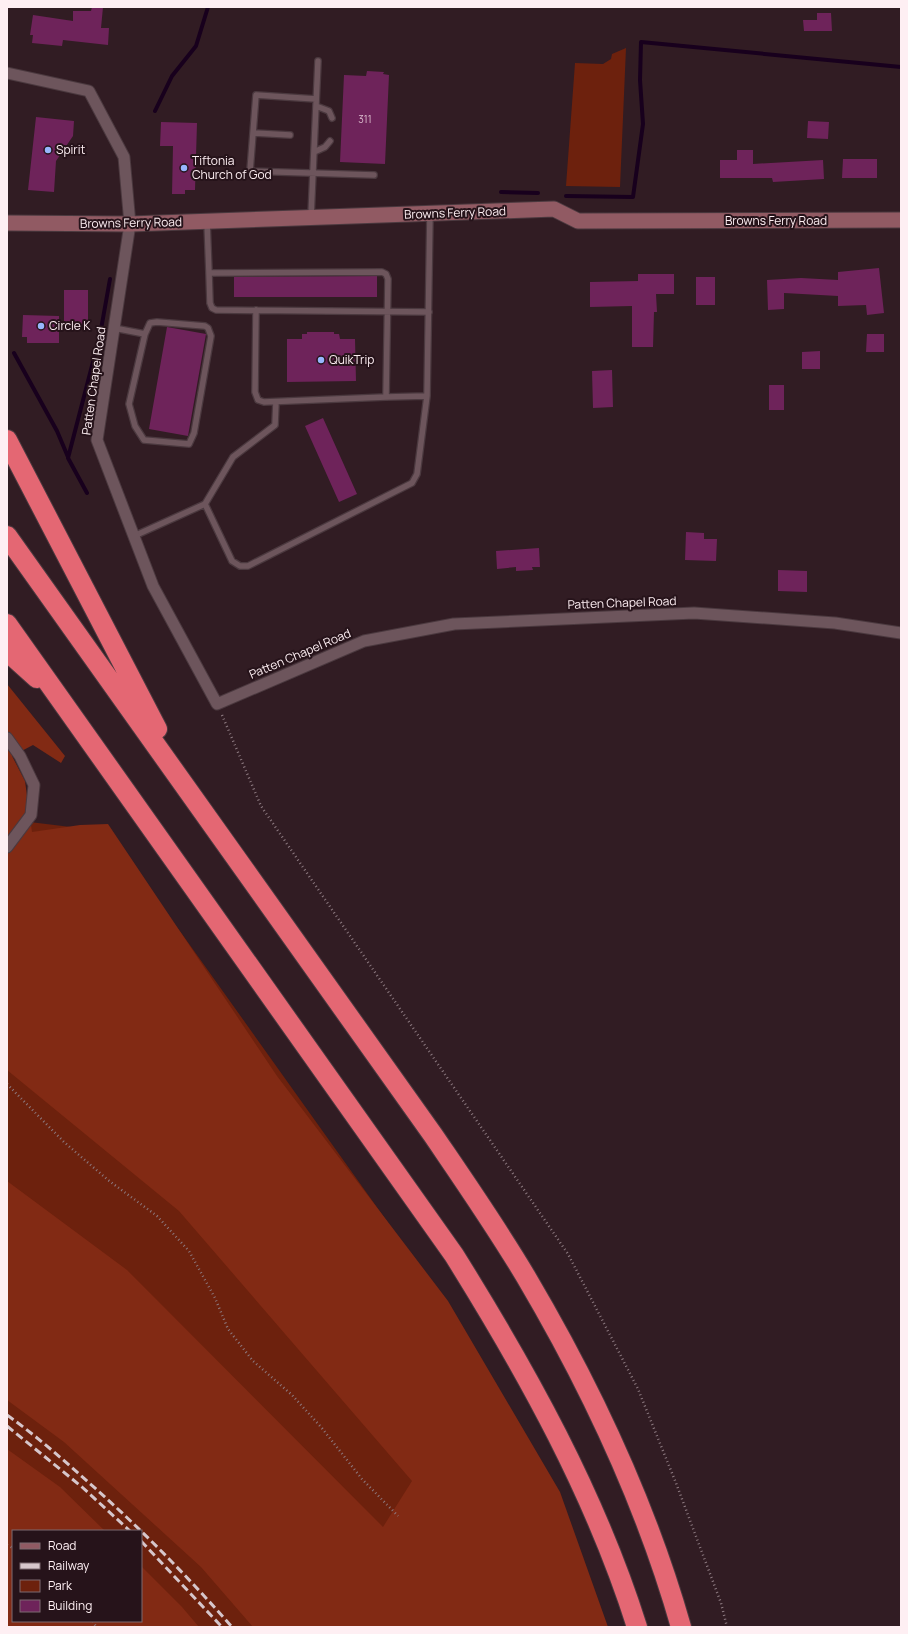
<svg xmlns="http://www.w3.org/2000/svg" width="908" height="1634" font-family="Manrope,sans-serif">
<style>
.green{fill:#6d210d;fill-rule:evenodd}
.forest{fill:#822a14}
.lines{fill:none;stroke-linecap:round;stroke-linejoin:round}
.stream{stroke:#18001d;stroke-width:4}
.building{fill:#6e235a}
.lane-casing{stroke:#4b393f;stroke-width:8}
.street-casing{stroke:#4b393f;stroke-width:13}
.secondary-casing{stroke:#4b393f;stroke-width:17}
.highway-casing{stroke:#4b393f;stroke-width:22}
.path{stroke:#8d7a80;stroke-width:2.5;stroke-dasharray:1 3;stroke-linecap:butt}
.lane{stroke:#6d555c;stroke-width:5.5}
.street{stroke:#6d555c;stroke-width:11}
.secondary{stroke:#915a63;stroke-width:15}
.highway{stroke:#e46773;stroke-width:20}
.rail{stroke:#d6c6cb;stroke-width:3;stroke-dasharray:8 4;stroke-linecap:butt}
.poi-dot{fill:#97b6fd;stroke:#26131a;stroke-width:1.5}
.labels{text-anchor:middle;stroke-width:4;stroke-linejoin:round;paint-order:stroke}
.number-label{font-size:10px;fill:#dabccd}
.poi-label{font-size:12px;fill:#feeff3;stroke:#26131a;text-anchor:start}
.street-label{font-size:12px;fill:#feeff3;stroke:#26131a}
</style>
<rect width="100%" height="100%" fill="#311c23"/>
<!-- green -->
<path class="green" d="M626 48 620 187 566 186 575 63 603 64 611 59 612 54Z
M7 803 13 820 104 831 182 934 446 1304 605 1627H7ZM13 1531H141V1621H13Z"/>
<!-- forest -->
<path class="forest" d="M7 684 65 756 61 763 33 745 12 756 25 781 32 832 80 825 108 824 277 1076 448 1301 560 1492 608 1627H253L201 1567 64 1442 7 1400V1181L127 1270 383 1527 412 1481 179 1211 7 1070Z
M7 1449 60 1487 105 1531H13V1621H141V1566L182 1607 199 1627H7Z"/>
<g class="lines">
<!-- stream -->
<path class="stream" d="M155 111 172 76 196 46 208 7
M501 192 538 193
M566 196 633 197 643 124 640 80 641 42 901 67
M14 353 57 431 68 457
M87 493 68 458 100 335 110 279"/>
</g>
<!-- building -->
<path class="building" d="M92 7H103L101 28H109L108 45 63 40 62 46 32 43 33 35H30L33 15 73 21V11H91Z
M817 13H831L832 31H804L803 20H817Z
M367 71 384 72 383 74 389 75 385 164 340 162 344 75 366 76Z
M36 117 74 121 73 136 56 161 54 192 28 190Z
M808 121 829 122 828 139 807 138Z
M161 122 197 123 195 190H185V194H172L173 146H160Z
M737 150H753V164L823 160 824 179 773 182 772 178H720V160H737Z
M843 159H877V178H842Z
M879 268 884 313 867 315 866 305 838 306V296L784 293V309L768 310 767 280 801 278 838 280V272Z
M638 274H674V294H656L657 312H654L653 347H632V306L590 307V282L638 281Z
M377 276V297H234V277Z
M696 277H715V305H696Z
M64 290H88V325H64Z
M23 315 59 316V343H27V337H22Z
M167 327 206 334 188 436 149 429Z
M307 332H334V334H339L340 339H355L356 381 287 382V339H302V334H307Z
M867 334H884V352H866Z
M820 351V369H802V352Z
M612 370 613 407 593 408 592 371Z
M769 385H784V410H769Z
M323 418 357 494 339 502 305 426Z
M686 532 704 533V539H717L716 561 685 560Z
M539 548 540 567H532L533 570 516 571V567L497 569 496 551Z
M778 570 807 571V592L778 591Z"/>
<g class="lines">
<!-- lane casing -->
<g class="lane-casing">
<path id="lane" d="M316 99 256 95 250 171 374 175
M316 106 329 111 332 118
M253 133 290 135
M314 152 325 147 330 141
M311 216 318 61
M207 222 209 273 382 272 386 274 388 279 386 397 427 396 430 214
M209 273 210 303 212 308 216 310 429 312
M256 310 255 392 258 400 264 402 386 397
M157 322 205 326 208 328 211 336 194 433 189 444 144 440 135 426 129 404 145 334 150 323Z
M114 328 145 334
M205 504 232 561 240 566H248L412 483 417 474 427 396
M134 536 205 504 233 457 275 425 276 402"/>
</g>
<!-- street casing -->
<g class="street-casing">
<path id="street" d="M7 73 89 91 124 157 130 224 97 440 153 586 217 704 364 641 454 624 694 613 835 623 901 633
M7 738 20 756 34 785 31 815 7 847"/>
</g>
<!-- secondary casing -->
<g class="secondary-casing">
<path id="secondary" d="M7 223 130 224 554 209 578 221 901 220"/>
</g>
<!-- highway casing -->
<g class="highway-casing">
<path id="highway" d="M7 440 157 729
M7 536 433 1135C465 1182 497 1228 526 1277 591 1387 646 1504 681 1627
M7 624 454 1255C527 1372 595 1494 637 1627
M7 651 37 678"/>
</g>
<!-- path -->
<path class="path" d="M222 715 261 806 568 1254 638 1389 676 1483 721 1603 727 1627
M7 1084 64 1142 108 1180 157 1216 189 1251 215 1298 228 1329 253 1361 292 1395 321 1427 362 1479 398 1516
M7 1545 13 1548
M93 1621 96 1627"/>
<!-- lane -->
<use href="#lane" class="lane"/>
<!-- street -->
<use href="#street" class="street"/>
<!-- secondary -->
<use href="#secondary" class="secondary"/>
<!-- highway -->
<use href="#highway" class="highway"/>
<!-- rail -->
<path class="rail" d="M7 1415C38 1437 67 1463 96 1489 144 1532 189 1578 232 1627
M7 1426 82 1487 130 1531
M141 1541 222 1627"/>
</g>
<!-- markers -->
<g class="poi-dot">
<circle cx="48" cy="150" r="4"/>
<circle cx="184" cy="168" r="4"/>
<circle cx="41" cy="326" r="4"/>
<circle cx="321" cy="360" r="4"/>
</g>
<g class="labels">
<!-- number labels -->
<g class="number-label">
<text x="365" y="123">311</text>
</g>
<!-- poi labels -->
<g class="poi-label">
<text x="56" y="154">Spirit</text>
<text x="192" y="165">Tiftonia<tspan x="192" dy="14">Church of God</tspan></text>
<text x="49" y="330">Circle K</text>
<text x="329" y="364">QuikTrip</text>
</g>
<!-- street labels -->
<g class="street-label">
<text transform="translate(455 213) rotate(-2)" y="4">Browns Ferry Road</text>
<text x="776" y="225">Browns Ferry Road</text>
<text transform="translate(131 223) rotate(-1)" y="4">Browns Ferry Road</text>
<text transform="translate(94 381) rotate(-82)" y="4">Patten Chapel Road</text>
<text transform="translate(622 603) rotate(-2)" y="4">Patten Chapel Road</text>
<text transform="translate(300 654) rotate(-23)" y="4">Patten Chapel Road</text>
</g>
</g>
<!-- border -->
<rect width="908" height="1634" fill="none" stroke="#feeff3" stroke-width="16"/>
<!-- legend -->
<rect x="12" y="1530" width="130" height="92" fill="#26131a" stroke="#7c6b71"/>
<rect x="20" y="1543" width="20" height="6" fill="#915a63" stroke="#7c6b71"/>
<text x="48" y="1550" font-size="12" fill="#feeff3">Road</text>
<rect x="20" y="1563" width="20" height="6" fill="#d6c6cb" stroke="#7c6b71"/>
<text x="48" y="1570" font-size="12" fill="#feeff3">Railway</text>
<rect x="20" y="1580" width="20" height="12" fill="#6d210d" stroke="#7c6b71"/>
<text x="48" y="1590" font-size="12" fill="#feeff3">Park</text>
<rect x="20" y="1600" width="20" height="12" fill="#6e235a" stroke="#7c6b71"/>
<text x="48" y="1610" font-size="12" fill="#feeff3">Building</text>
</svg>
